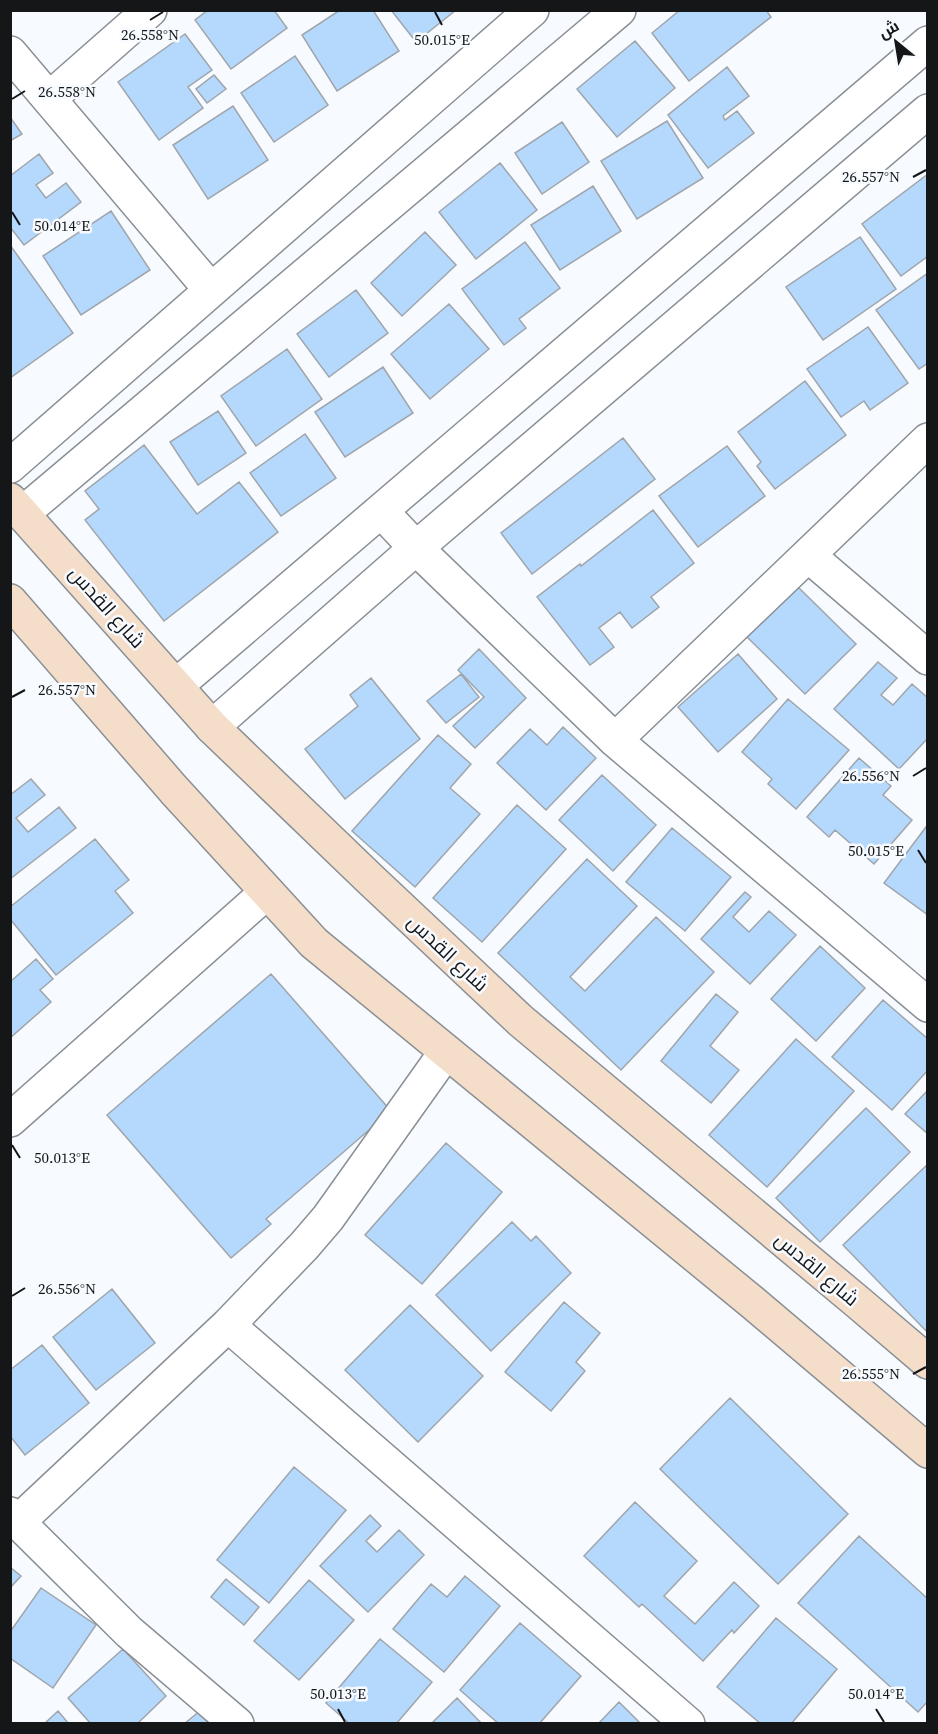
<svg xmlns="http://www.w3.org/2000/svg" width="938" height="1734" font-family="'Source Serif 4',Cairo,serif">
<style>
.building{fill:#b5d8fd;stroke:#9fa5ab;stroke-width:1.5}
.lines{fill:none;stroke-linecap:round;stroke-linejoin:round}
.street-casing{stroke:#8a8f95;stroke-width:36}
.secondary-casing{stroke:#8a8f95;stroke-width:36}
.street{stroke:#fff;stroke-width:33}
.secondary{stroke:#f5dec9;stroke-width:33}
.ticks{fill:none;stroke:#141618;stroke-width:2}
.labels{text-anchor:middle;stroke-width:5;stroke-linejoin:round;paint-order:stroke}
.street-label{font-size:20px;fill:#141618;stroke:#f7fbff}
.ticks-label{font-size:15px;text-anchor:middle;fill:#141618;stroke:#f7fbff;stroke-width:5;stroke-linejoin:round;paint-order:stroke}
</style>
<rect width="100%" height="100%" fill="#f7fbff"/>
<!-- building -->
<path class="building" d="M208 10H274L287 28 231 69 195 20Z
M340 10H373L399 51 337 91 302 35Z
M391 10H456L416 42Z
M680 10H766L771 17 689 81 652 33Z
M185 34 212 70 188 87 203 108 159 140 118 82Z
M635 41 675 88 617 137 577 89Z
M295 56 328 105 274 142 241 93Z
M727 67 749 96 723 116 725 120 737 111 754 133 708 168 668 115Z
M214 75 226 89 207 103 196 89Z
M233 106 268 160 208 199 173 145Z
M10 117 22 134 10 141Z
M667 121 703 178 637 219 601 161Z
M562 122 589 162 542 194 515 153Z
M39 154 53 173 36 185 46 198 66 183 81 202 24 245 10 227V176Z
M500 163 537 210 476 259 439 212Z
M928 174V256L901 276 862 224Z
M593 186 621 231 560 270 531 225Z
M111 211 150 270 81 315 43 256Z
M425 232 456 265 402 316 371 283Z
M860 237 896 289 823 340 786 287Z
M525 242 560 288 519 319 526 328 504 345 462 289Z
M10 245 73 333 10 378Z
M928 273V363L919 369 876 310Z
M356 290 388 333 329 377 297 334Z
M449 304 489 349 430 399 391 354Z
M868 327 908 383 870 410 864 401 841 417 807 369Z
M287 349 322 399 256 446 221 396Z
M383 367 413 413 345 457 315 412Z
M805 381 846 435 775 489 757 466 761 462 738 432Z
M218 411 246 453 198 485 170 442Z
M305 434 336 478 281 516 250 473Z
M623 438 655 479 532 574 501 533Z
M144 445 197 514 239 482 278 532 164 621 85 520 99 509 85 491Z
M727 446 765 496 698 547 659 496Z
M653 510 694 563 651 597 659 607 632 628 620 612 599 628 614 647 590 665 537 597 580 564 581 566Z
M798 587 856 644 805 694 747 637Z
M479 649 526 698 475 748 453 726 484 697 458 670Z
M738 654 777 699 718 752 678 707Z
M878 662 897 678 881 695 893 705 912 684 928 698V738L899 769 834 709Z
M461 674 479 697 446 723 427 701Z
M371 678 420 739 345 799 305 749 358 706 350 695Z
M788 699 849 750 796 809 768 784 772 779 742 752Z
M563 727 596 758 546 810 497 763 530 729 547 745Z
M438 735 471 764 450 788 480 814 415 887 352 831Z
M859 758 891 786 883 795 912 820 874 864 835 830 829 837 807 817Z
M602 775 656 825 613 871 559 820Z
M31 779 45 795 16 818 28 832 59 807 76 828 10 879V795Z
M517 805 566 849 482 942 433 898Z
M926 827 928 829V915L884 883Z
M672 828 731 877 685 931 626 882Z
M95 839 129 880 115 891 133 913 56 975 10 919V907Z
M587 859 637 906 570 977 585 991 656 917 714 972 621 1070 498 953Z
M745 892 751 897 733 917 749 932 769 911 796 935 750 984 701 939Z
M820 946 865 988 816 1041 771 999Z
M36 959 53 979 40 990 51 1002 10 1038V982Z
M271 974 391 1111 266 1219 271 1224 231 1258 107 1115Z
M716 994 738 1012 710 1046 739 1070 711 1103 661 1061Z
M883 1000 928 1039V1070L892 1110 832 1057Z
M796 1039 854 1091 767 1187 709 1135Z
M928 1090V1134L905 1114Z
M866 1108 910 1152 820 1242 776 1198Z
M446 1143 502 1192 422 1284 365 1235Z
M928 1164V1333L843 1245Z
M512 1222 531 1241 536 1236 571 1273 491 1351 436 1295Z
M112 1289 155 1343 96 1390 53 1337Z
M564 1302 600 1333 576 1362 585 1371 551 1411 505 1372Z
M410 1305 483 1376 418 1442 345 1370Z
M42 1345 89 1403 25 1455 10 1436V1370Z
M730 1398 848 1514 778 1584 660 1469Z
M294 1467 346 1510 269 1603 217 1560Z
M635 1502 697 1561 664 1596 695 1624 734 1582 759 1606 734 1633 732 1630 703 1661 642 1604 639 1607 584 1556Z
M370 1515 381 1526 366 1541 377 1552 399 1530 424 1555 368 1612 320 1566Z
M859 1536 928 1599V1701L918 1712 798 1603Z
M10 1567 21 1576 10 1588Z
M465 1576 500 1606 444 1672 393 1629 431 1584 447 1597Z
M226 1579 259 1607 244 1625 211 1597Z
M309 1580 354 1620 299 1680 254 1641Z
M41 1588 96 1625 53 1688 10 1658V1632Z
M776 1618 837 1669 791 1724H761L717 1687Z
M520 1623 581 1676 539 1724H499L460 1690Z
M380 1639 432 1682 396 1724H350L326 1703Z
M123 1649 166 1696 137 1724H91L68 1698Z
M457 1698 482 1724H431Z
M619 1702 641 1724H598Z
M201 1710 211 1724H184Z
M58 1711 69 1724H44Z"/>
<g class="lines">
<!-- street casing -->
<g class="street-casing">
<path id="street" d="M10 53 211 290
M50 98 150 10
M10 466 532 10
M381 511 416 548 615 740 928 1005
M23 513 619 10
M808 555 928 658
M177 685 928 43
M212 727 416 548 928 111
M615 740 928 440
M10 1120 267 892
M228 1325 688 1724
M10 1514 129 1632 237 1724
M18 1522 228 1325 304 1246 328 1218 446 1052"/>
</g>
<!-- secondary casing -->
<g class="secondary-casing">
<path id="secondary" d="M10 500 212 727 370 879 521 1021 860 1304 928 1362
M10 601 174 790 314 943 752 1302 928 1451"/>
</g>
<!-- street -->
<use href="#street" class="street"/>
<!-- secondary -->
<use href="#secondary" class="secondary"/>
</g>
<!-- ticks -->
<path class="ticks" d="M435 12 442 25M150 20 163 12M12 99 25 91M913 177 926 170M12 212 20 225M12 697 25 690M913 776 926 768M918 850 926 863M12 1145 20 1158M12 1296 25 1288M913 1374 926 1367M338 1709 345 1722M876 1709 884 1722"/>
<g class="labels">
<!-- street labels -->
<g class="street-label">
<text transform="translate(107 607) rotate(48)" y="7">شارع القدس</text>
<text transform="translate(448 953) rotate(43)" y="7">شارع القدس</text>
<text transform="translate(817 1269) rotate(40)" y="7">شارع القدس</text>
</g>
</g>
<g class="ticks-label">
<text x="150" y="40">26.558°N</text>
<text x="442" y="45">50.015°E</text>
<text x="67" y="97">26.558°N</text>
<text x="871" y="182">26.557°N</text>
<text x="62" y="231">50.014°E</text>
<text x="67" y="695">26.557°N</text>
<text x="871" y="781">26.556°N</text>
<text x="876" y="856">50.015°E</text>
<text x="62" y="1163">50.013°E</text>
<text x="67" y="1294">26.556°N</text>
<text x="871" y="1379">26.555°N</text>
<text x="338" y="1699">50.013°E</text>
<text x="876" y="1699">50.014°E</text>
</g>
<!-- border -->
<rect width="938" height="1734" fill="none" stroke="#141618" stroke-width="24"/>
<!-- north arrow -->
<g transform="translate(896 42) rotate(330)" stroke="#f7fbff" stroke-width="4.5" paint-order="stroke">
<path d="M0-4.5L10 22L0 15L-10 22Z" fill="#141618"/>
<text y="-9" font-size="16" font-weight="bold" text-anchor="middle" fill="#141618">ش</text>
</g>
</svg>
